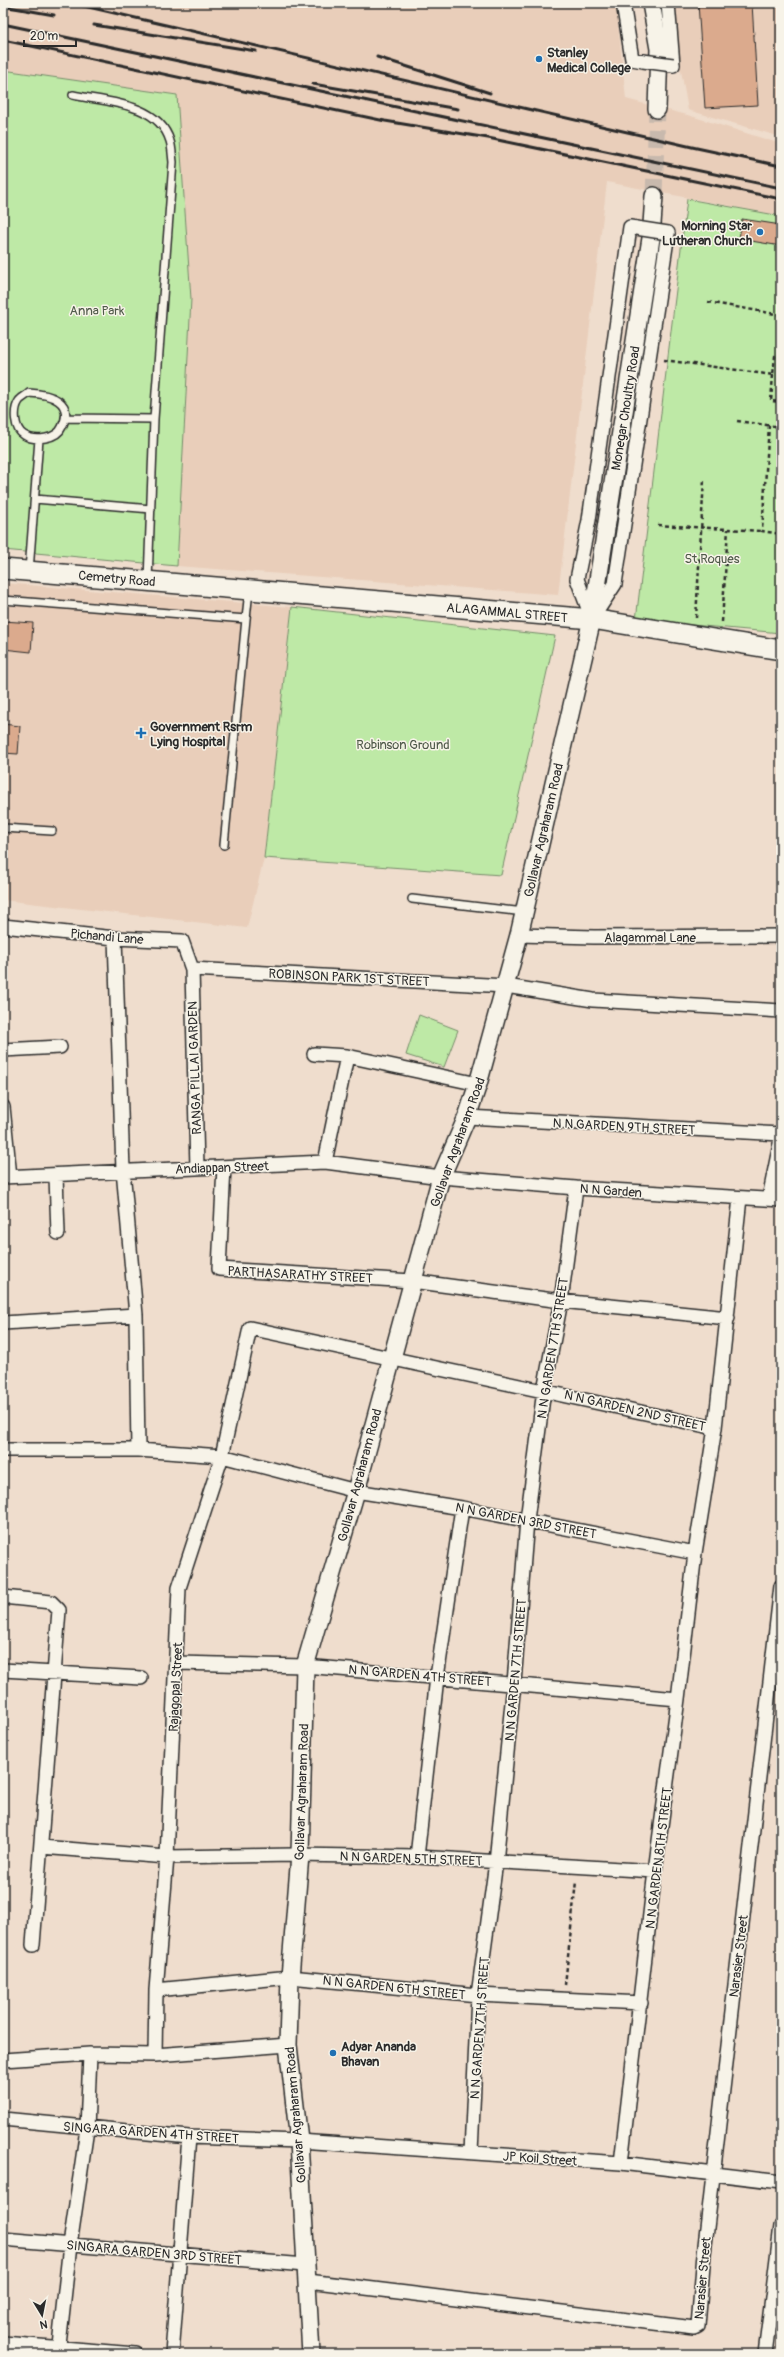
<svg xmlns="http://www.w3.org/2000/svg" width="784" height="2357" font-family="Pangolin,sans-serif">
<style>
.built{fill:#e9ceba}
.green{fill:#bee9a6;stroke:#748a68}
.building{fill:#dbaa8d;stroke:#2b2b2b}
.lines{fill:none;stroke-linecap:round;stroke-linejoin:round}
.tertiary-tunnel{stroke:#c8b9ad;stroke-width:17;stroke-dasharray:17 8;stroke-linecap:butt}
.service-casing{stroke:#2b2b2b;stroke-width:10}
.minor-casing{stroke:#2b2b2b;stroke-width:16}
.tertiary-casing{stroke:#2b2b2b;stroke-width:20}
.secondary-casing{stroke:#2b2b2b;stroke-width:22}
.path{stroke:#2b2b2b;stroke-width:2.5;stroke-dasharray:4 3;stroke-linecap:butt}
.service{stroke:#f7f3e8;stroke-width:7}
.minor{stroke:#f7f3e8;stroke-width:13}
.tertiary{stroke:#f7f3e8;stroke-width:17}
.secondary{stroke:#f7f3e8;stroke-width:19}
.rail{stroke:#2b2b2b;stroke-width:3}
.minor-bridge-casing{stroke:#2b2b2b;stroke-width:16;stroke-linecap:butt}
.minor-bridge{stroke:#f7f3e8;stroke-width:13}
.poi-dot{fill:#1f6fb2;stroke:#f7f3e8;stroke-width:1.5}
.labels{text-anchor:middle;stroke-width:3;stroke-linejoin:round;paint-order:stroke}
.poi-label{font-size:13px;font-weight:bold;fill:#2b2b2b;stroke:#f7f3e8;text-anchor:start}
.park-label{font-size:13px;fill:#505a4a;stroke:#f7f3e8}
.street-label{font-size:13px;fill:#2b2b2b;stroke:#f7f3e8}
</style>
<rect width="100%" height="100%" fill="#efddcd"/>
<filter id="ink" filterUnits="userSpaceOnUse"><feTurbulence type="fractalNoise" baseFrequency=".025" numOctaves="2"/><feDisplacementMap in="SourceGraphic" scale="8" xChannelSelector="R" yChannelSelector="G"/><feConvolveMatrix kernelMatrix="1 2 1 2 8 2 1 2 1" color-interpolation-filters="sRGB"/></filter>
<g filter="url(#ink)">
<!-- built -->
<path class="built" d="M3 3H616L626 99 691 116 781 144V216L607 182 558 595 177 566 191 299 177 95 3 70Z
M669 3H781V137L688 110Z
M3 583 292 607 264 858 247 928 3 900Z"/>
<!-- green -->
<path class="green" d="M3 70 177 95 191 299 177 566 3 550Z
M687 199 781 216V633L636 620Z
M292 607 555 636 501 875 264 858Z
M419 1015 458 1030 444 1067 406 1055Z"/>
<!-- building -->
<path class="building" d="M698 3H752L758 105 705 108Z
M742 219 781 225V246L739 239Z
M3 621 33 623 31 652 3 649Z
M3 724 20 726 18 754 3 753Z"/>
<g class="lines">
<!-- tertiary-tunnel -->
<path class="tertiary-tunnel" d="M654 196 657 109"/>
<!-- service casing -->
<g class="service-casing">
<path id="service" d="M73 95C105 102 158 102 170 141 172 147 172 155 173 162L154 419 148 581
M29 393C50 394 75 401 62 427 57 439 35 442 24 435 14 429 13 410 19 401 21 398 26 396 29 393Z
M67 418 154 419
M35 499 151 509
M29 571 39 439
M3 600 246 619 224 845
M246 619 249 590
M3 828 52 831
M412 899 524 912"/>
</g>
<!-- minor casing -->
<g class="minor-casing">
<path id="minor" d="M623 3 632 59 643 61
M668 3 673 65
M636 228 630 227 589 520 577 579 592 619 615 584 668 233
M3 926 115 938 182 941 192 969 197 1168
M519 935 594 937 781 936
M115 938 123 1170 136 1315 138 1450
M192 969 506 986 593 1000 781 1011
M3 1050 60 1047
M314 1054 347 1056 478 1084
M3 1107 10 1177
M467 1117 781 1134
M325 1162 347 1056
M224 1167 219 1269 412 1281 561 1301 728 1318
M56 1176 58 1233
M3 1177 325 1162 441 1177 576 1188 781 1200
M769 1198 781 1139
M3 1323 136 1315
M3 1450H138L222 1456 356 1491 462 1508 695 1553
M3 1597 51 1602 59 1610 33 1945
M177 1663 305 1666 678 1699
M3 1670 141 1678
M41 1847 167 1857 295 1855 417 1857 655 1871
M417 1857 437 1677 462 1508
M156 1990 290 1977 478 1995 641 2003
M155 2055 156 1990 167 1857 179 1588 222 1456 250 1328 715 1428
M3 2060 90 2054 155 2055 288 2045
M3 2119 189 2137 299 2141 621 2163 781 2182
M471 2153 478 1995 496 1862 514 1683 527 1520 544 1390 561 1301 576 1188
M621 2163 655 1871 678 1699 695 1553 715 1428 740 1198
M3 2239 305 2265
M308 2281 694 2328 698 2326 704 2254 781 1586
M3 2343 135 2354
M58 2354 70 2245 87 2129 90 2054
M172 2354 189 2137
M765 2354 781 2226"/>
</g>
<!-- tertiary casing -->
<g class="tertiary-casing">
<path id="tertiary" d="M651 3 659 49 657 109
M311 2354 299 2141 288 2045 290 1977 300 1855 305 1666 356 1491 441 1177 467 1117 478 1084 519 935 592 619 651 238 654 196"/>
</g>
<!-- secondary casing -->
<g class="secondary-casing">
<path id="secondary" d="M3 569 592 619 781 650"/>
</g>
<!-- path -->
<path class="path" d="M708 302 781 315
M664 360 773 375 775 356 781 357
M773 375 771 401 781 402
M737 421 781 427
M769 425 762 531 781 534
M658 525 762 531
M696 618 704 479
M722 622 728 529
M565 1985 576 1881"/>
<!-- service -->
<use href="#service" class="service"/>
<!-- minor -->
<use href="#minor" class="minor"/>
<!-- tertiary -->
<use href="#tertiary" class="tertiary"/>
<!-- secondary -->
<use href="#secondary" class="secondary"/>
<!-- rail -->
<path class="rail" d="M71 3 692 147 781 166
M3 6 54 15
M3 24 781 188
M94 25 256 51
M3 40 385 121 488 138 781 199
M377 57 490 93
M313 84 458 109"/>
<!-- minor-bridge casing -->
<g class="minor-bridge-casing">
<path id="minor-bridge" d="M643 61 673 65
M636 228 668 233"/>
</g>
<!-- minor-bridge -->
<use href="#minor-bridge" class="minor-bridge"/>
</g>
</g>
<!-- markers -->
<g class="poi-dot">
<circle cx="539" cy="59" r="4"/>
<circle cx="760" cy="232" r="4"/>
<path d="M139 727h4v4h4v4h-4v4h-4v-4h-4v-4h4z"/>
<circle cx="333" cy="2053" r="4"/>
</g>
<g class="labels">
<!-- poi labels -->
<g class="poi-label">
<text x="547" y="57">Stanley<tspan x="547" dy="15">Medical College</tspan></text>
<text x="752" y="230" text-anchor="end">Morning Star<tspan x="752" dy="15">Lutheran Church</tspan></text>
<text x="150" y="731">Government Rsrm<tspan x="150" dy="15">Lying Hospital</tspan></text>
<text x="341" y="2051">Adyar Ananda<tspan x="341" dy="15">Bhavan</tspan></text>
</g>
<!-- park labels -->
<g class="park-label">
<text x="97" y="315">Anna Park</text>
<text x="712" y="563">St Roques</text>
<text x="403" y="749">Robinson Ground</text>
</g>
<!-- street labels -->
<g class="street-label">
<text transform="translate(625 408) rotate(-81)" y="5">Monegar Choultry Road</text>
<text transform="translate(117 578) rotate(5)" y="5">Cemetry Road</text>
<text transform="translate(507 612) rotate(5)" y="5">ALAGAMMAL STREET</text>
<text transform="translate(543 830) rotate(-77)" y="5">Gollavar Agraharam Road</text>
<text transform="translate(107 936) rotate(5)" y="5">Pichandi Lane</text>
<text x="650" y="942">Alagammal Lane</text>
<text transform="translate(349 977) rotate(3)" y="5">ROBINSON PARK 1ST STREET</text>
<text transform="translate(194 1068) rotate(-92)" y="5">RANGA PILLAI GARDEN</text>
<text transform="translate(624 1126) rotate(3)" y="5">N N GARDEN 9TH STREET</text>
<text transform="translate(457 1142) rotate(-70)" y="5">Gollavar Agraharam Road</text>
<text transform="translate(222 1167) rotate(-2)" y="5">Andiappan Street</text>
<text transform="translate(611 1190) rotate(4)" y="5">N N Garden</text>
<text transform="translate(300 1274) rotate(3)" y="5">PARTHASARATHY STREET</text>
<text transform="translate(552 1348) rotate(-81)" y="5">N N GARDEN 7TH STREET</text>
<text transform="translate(635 1410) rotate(13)" y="5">N N GARDEN 2ND STREET</text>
<text transform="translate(359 1475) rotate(-75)" y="5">Gollavar Agraharam Road</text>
<text transform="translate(526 1520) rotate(11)" y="5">N N GARDEN 3RD STREET</text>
<text transform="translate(515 1670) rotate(-85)" y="5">N N GARDEN 7TH STREET</text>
<text transform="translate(420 1675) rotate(5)" y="5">N N GARDEN 4TH STREET</text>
<text transform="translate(175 1687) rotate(-87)" y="5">Rajagopal Street</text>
<text transform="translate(301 1792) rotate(-88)" y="5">Gollavar Agraharam Road</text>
<text transform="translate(411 1858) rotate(2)" y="5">N N GARDEN 5TH STREET</text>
<text transform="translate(658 1858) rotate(-83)" y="5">N N GARDEN 8TH STREET</text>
<text transform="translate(738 1956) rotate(-83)" y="5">Narasier Street</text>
<text transform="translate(394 1987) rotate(6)" y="5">N N GARDEN 6TH STREET</text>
<text transform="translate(479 2028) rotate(-86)" y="5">N N GARDEN 7TH STREET</text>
<text transform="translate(295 2115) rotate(-95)" y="5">Gollavar Agraharam Road</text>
<text transform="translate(151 2132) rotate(4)" y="5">SINGARA GARDEN 4TH STREET</text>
<text transform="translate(540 2158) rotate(4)" y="5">JP Koil Street</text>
<text transform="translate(154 2252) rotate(5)" y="5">SINGARA GARDEN 3RD STREET</text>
<text transform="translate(702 2278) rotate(-85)" y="5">Narasier Street</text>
</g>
</g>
<!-- margin -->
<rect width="784" height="2357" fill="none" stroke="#f7f3e8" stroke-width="16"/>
<rect x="8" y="8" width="768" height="2341" fill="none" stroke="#2b2b2b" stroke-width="1.5" filter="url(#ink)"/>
<!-- north arrow -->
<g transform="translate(42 2315) rotate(170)" stroke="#f7f3e8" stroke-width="3" paint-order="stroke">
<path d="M0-3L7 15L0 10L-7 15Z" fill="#2b2b2b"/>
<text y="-6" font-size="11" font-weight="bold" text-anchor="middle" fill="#2b2b2b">N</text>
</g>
<!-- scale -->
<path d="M24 40v6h52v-6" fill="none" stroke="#2b2b2b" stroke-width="2"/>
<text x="30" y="40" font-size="12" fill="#2b2b2b" stroke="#f7f3e8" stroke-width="3" paint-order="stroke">20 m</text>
</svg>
